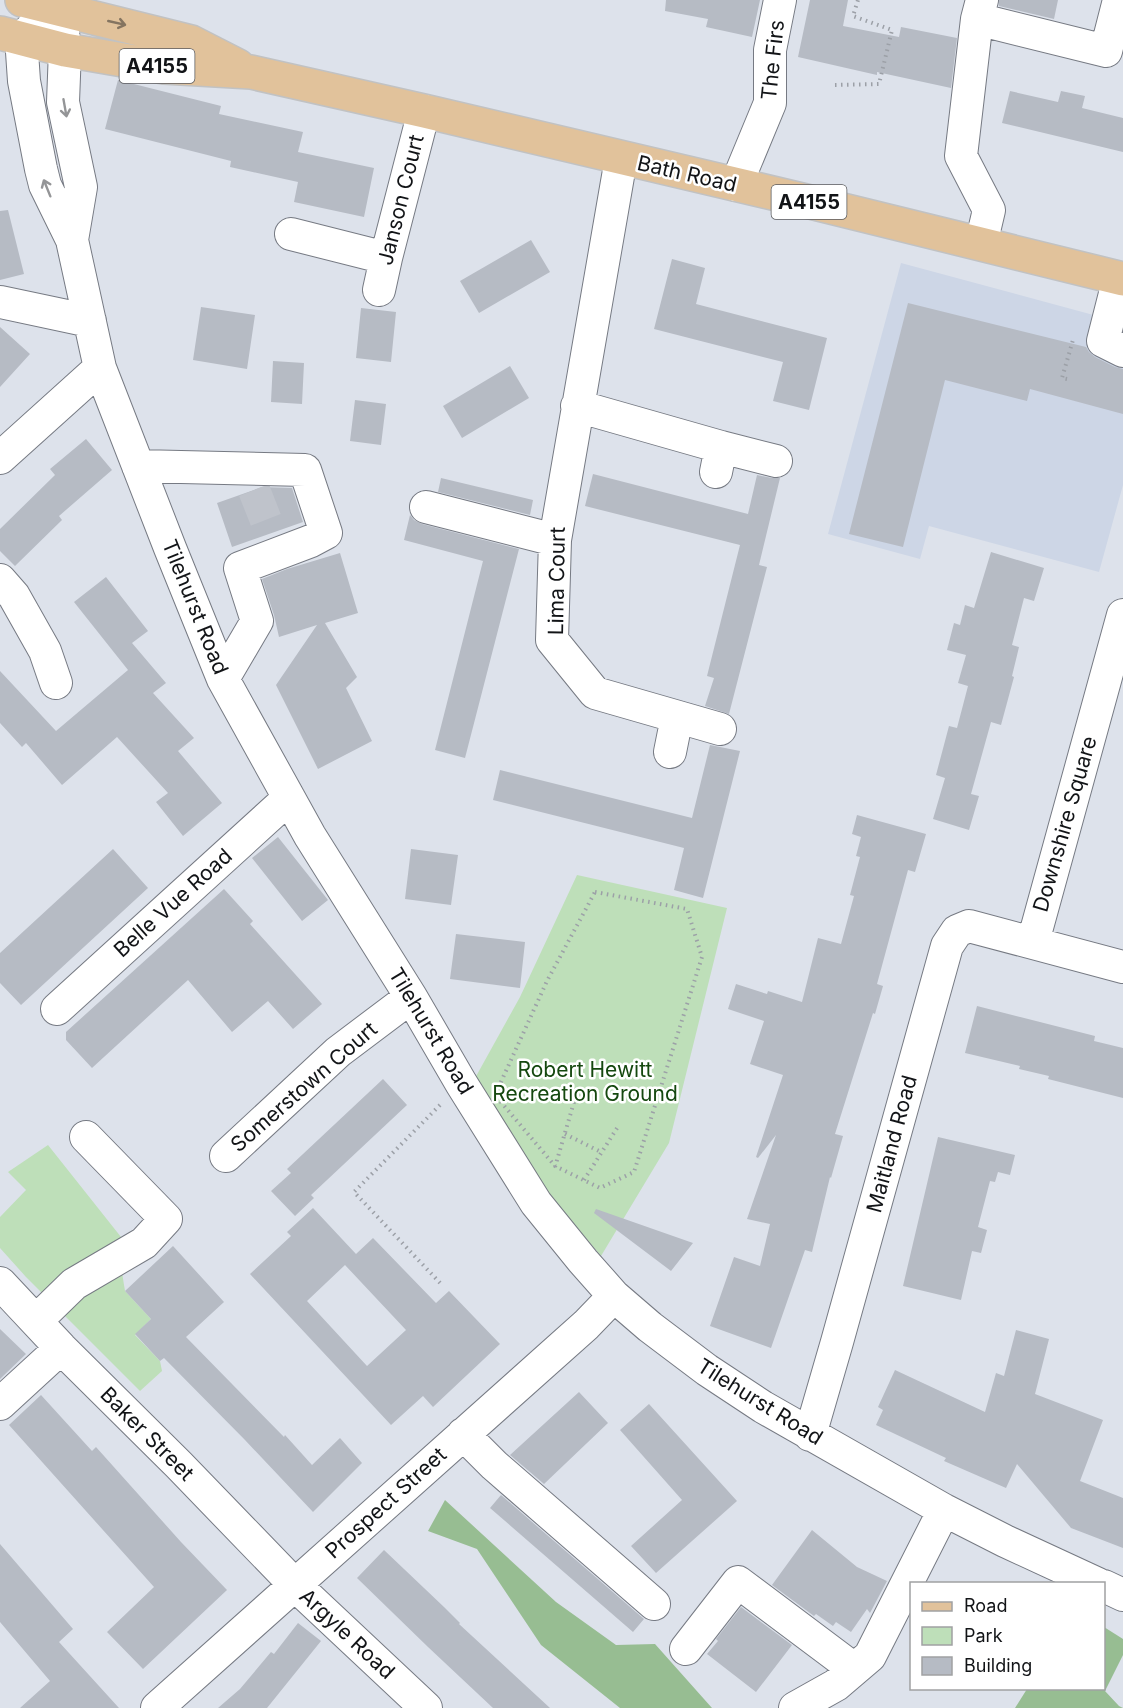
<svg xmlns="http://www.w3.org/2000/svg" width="1123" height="1708" font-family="Inter,sans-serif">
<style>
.built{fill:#cdd6e6}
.green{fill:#bedfb9}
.forest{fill:#97bd92}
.building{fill:#b6bbc4;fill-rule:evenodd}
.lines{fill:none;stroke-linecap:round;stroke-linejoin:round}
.minor-tunnel{stroke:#bfc3cb;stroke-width:32;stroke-dasharray:32 16;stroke-linecap:butt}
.minor-casing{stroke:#767a83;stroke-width:34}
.major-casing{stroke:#c1c2c3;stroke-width:36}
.path{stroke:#9ca0a7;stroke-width:4;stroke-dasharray:1.5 4.5;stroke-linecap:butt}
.minor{stroke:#fff;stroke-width:32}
.major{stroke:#e1c29b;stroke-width:33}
.oneway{stroke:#847460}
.oneway2{stroke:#949597}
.labels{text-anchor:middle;stroke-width:5;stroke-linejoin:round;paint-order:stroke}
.shield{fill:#fff;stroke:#595a5d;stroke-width:1.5}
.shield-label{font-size:20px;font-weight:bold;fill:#121417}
.street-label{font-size:21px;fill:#121417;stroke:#fff}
.park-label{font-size:21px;fill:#15480f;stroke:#fff}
</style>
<rect width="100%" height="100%" fill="#dde2eb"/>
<!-- built -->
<path class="built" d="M901 263 1123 323V485L1099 572 929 526 920 559 828 534Z"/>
<!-- green -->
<path class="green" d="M577 875 727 908 669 1143 601 1256 543 1188 469 1089 520 997Z
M48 1145 121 1237 118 1248 125 1291 151 1319 135 1335 160 1361 162 1371 140 1391 26 1277 0 1248V1217L26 1190 8 1172Z"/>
<!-- forest -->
<path class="forest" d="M445 1500 556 1602 616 1645 655 1644 712 1708H620L541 1645 477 1549 428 1531Z
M1104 1627 1123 1639V1655L1105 1691 1119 1706 1123 1708H1015L1027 1689 1104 1688Z"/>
<!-- building -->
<path class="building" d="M666 0H760L752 37 706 27 708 19 665 11Z
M810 0H848L843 26 899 37 901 27 957 38 951 88 877 72V75L798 57Z
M999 0H1058L1054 19 999 6Z
M118 80 221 106 219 114 303 132 298 152 374 168 364 217 294 202 298 182 230 167 231 161 105 129Z
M1010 91 1058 102 1061 91 1085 96 1082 108 1123 118V152L1002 123Z
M8 210 24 274 0 280V211Z
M531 240 550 272 479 313 460 281Z
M672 259 705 268 696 304 827 338 809 410 773 401 783 362 654 329Z
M908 303 1086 347 1089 352 1095 357 1115 367 1123 369V414L1030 389 1027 401 945 380 903 547 849 534Z
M201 307 255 315 247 369 193 360Z
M361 308 396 312 391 362 356 358Z
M0 327 30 354 0 387Z
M273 361 304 363 302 404 271 402Z
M510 366 529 398 462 438 443 406Z
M355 400 386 404 381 445 350 441Z
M86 439 112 470 59 516 62 520 15 566 0 551V529L55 475 50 469Z
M593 474 748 514 757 475 772 478H780L759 565 767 567 729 714 705 706 714 678 707 676 740 545 585 506Z
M441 478 533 500 530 515 438 492Z
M262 487 292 488 303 522 232 547 217 503Z
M410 515 414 520 422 524 519 549 465 758 435 750 483 561 404 540Z
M991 552 1044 568 1034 601 1024 598 1012 645 1019 647 1012 676 1014 677 1001 725 991 722 971 794 979 796 969 830 933 819 945 778 936 775 949 726 957 728 968 686 958 683 966 655 947 650 954 623 960 625 965 605 974 608Z
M340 553 358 613 325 623 357 677 346 688 372 741 318 769 276 685 317 625 279 637 274 615 262 579 287 569Z
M106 577 148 631 132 643 166 683 153 693 194 738 178 751 222 803 183 836 156 802 168 793 117 737 62 785 26 743 22 747 0 723V671L56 731 128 670 74 602Z
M710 745 740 751 703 898 674 890 684 848 493 800 500 770 692 818Z
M857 815 926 834 915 872 908 870 877 984 883 986 875 1014 873 1013 835 1134 843 1136 831 1178 830 1177 812 1252 805 1250 771 1348 710 1326 734 1257 760 1266 770 1224 747 1219 776 1135 758 1158 756 1157 783 1075 750 1064 764 1021 728 1009 736 984 767 994 768 991 802 1002 818 938 841 944 854 896 850 895 860 857 856 856 861 837 852 834Z
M278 837 328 900 302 921 252 858Z
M113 849 148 888 21 1005 0 983V953Z
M411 849 458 855 451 905 405 899Z
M224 889 253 921 250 924 322 1004 293 1029 268 1001 232 1032 188 980 92 1068 66 1040V1032Z
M456 934 525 942 520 988 450 979Z
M977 1006 1095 1036 1094 1041 1123 1048V1098L1048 1079 1049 1076 1019 1069 1020 1066 965 1053Z
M383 1079 407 1105 311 1195 314 1198 295 1216 271 1191 291 1173 287 1169Z
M938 1137 1015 1155 1010 1175 998 1172 995 1182 990 1181 978 1227 987 1230 981 1253 972 1251 961 1300 903 1286Z
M313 1208 356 1254 373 1238 436 1303 449 1291 500 1344 433 1407 423 1396 391 1425 250 1274 291 1236 287 1232ZM345 1265 406 1330 367 1366 307 1301Z
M596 1209 693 1243 671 1271 594 1213Z
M173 1246 224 1302 186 1337 284 1437 285 1435 312 1465 340 1438 362 1463 313 1512 245 1440 164 1358 160 1361 135 1334 151 1319 125 1291Z
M0 1329 26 1354 0 1379Z
M1016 1330 1049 1339 1035 1394 1103 1420 1080 1481 1123 1498V1548L1071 1528 1017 1464 1006 1488 944 1461 946 1458 876 1425 883 1410 878 1407 895 1370 985 1412 996 1373 1004 1376Z
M579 1392 608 1423 544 1484 510 1455Z
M41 1395 92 1451 96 1447 181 1542 227 1590 143 1669 107 1632 154 1587 9 1425Z
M649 1404 737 1501 656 1573 631 1546 682 1500 620 1430Z
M501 1495 644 1619 633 1632 490 1508Z
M812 1530 857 1567 887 1581 870 1613 867 1609 851 1632 836 1622 833 1626 816 1614 814 1616 772 1585Z
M0 1544 73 1629 59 1642 119 1708H20L50 1681 0 1622Z
M384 1550 444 1607 460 1623 459 1624 550 1708H493L428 1647 357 1578Z
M741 1607 792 1645 756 1692 707 1654 718 1641 716 1639Z
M298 1623 321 1641 267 1708H218L240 1689 271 1652 274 1654Z"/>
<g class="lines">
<!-- minor-tunnel -->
<path class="minor-tunnel" d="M254 490 271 533"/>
<!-- minor casing -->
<g class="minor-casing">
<path id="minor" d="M60 10 39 20 23 38 22 52 24 81 41 169 45 185 72 240 100 368 170 548 223 679 289 798 310 836 411 997 461 1083 536 1203 583 1261 614 1296 650 1327 707 1370 763 1407 944 1510 1005 1541 1098 1584
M977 19 1106 51 1119 0
M62 23 65 50 63 102 81 187 72 240
M621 159 555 540 552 640 595 693 720 729
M736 185 770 103V50L780 0
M291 234 386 258
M981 244 989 210 961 156 977 19 982 0
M1119 278 1103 341 1123 351
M379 290 386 258 424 111
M0 302 90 321
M577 406 721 447 716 472
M721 447 776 461
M0 458 100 368
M138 466 305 470 326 533 311 541 240 568 257 621 223 679
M426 507 555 540
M0 580 14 596 45 651 56 683
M670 752 677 717
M1033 942 1123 615
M57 1009 289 798
M226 1156 338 1052 411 997
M0 1283 61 1348 179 1465 295 1585 426 1708
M36 1321 74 1284 144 1243 166 1219 86 1137
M0 1404 61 1348
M463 1434 494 1465 654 1604
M810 1435 837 1342 947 946 957 931 969 926 1123 967
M1104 1586 1123 1595
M686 1649 738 1582 854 1669
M157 1708 586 1325 614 1296
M795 1708 836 1685 870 1656 944 1510"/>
</g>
<!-- major casing -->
<g class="major-casing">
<path id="major" d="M22 0 191 42 238 66
M0 33 65 50 164 67 251 72 424 111 802 200 1123 279"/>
</g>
<!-- path -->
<path class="path" d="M835 85 879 84 892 30 853 16 858 0
M1067 379 1062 378 1073 340
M595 892 687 909 702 957 634 1172 600 1188 555 1166 495 1095 547 981Z
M440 1105 354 1192 442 1285
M565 1134 601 1152
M555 1167 574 1102
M584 1180 619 1125"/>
<!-- minor -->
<use href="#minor" class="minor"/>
<!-- major -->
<use href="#major" class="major"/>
</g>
<!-- one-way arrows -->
<defs><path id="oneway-shaft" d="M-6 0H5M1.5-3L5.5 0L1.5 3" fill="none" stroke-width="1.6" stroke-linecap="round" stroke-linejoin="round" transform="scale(1.5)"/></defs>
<use class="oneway" href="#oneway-shaft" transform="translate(117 23) rotate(13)"/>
<g class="oneway2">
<use href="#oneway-shaft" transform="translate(65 108) rotate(80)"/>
<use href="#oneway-shaft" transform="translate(47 188) rotate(-112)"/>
</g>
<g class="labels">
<!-- shield labels -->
<g class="shield">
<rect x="119.5" y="49" width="75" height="34" rx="4.5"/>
<rect x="771.5" y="185" width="75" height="34" rx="4.5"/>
</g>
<g class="shield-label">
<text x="157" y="73">A4155</text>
<text x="809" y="209">A4155</text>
</g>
<!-- street labels -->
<g class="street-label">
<text transform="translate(773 60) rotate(-84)" y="7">The Firs</text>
<text transform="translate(687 174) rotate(13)" y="7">Bath Road</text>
<text transform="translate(401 200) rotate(-76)" y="7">Janson Court</text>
<text transform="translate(557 581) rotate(-89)" y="7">Lima Court</text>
<text transform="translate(195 607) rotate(68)" y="7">Tilehurst Road</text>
<text transform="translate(1065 824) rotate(-74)" y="7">Downshire Square</text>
<text transform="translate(173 903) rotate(-42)" y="7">Belle Vue Road</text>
<text transform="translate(431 1031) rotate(59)" y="7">Tilehurst Road</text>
<text transform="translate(304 1087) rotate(-41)" y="7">Somerstown Court</text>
<text transform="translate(892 1144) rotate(-75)" y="7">Maitland Road</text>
<text transform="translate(760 1402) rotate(32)" y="7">Tilehurst Road</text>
<text transform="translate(147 1434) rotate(45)" y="7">Baker Street</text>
<text transform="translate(386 1503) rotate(-42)" y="7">Prospect Street</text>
<text transform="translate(347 1634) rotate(43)" y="7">Argyle Road</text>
</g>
<!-- park labels -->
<g class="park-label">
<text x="585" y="1077">Robert Hewitt<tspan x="585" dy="24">Recreation Ground</tspan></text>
</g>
</g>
<!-- legend -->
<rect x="910" y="1582" width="195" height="108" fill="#ffffff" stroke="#a0a1a2" stroke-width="1.5"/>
<rect x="922" y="1602" width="30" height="9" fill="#e1c29b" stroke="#a0a1a2" stroke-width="1.5"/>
<text x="964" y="1612" font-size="18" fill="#121417">Road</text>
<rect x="922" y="1627" width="30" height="18" fill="#bedfb9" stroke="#a0a1a2" stroke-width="1.5"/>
<text x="964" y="1642" font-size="18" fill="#121417">Park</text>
<rect x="922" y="1657" width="30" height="18" fill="#b6bbc4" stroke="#a0a1a2" stroke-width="1.5"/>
<text x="964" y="1672" font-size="18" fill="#121417">Building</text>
</svg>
